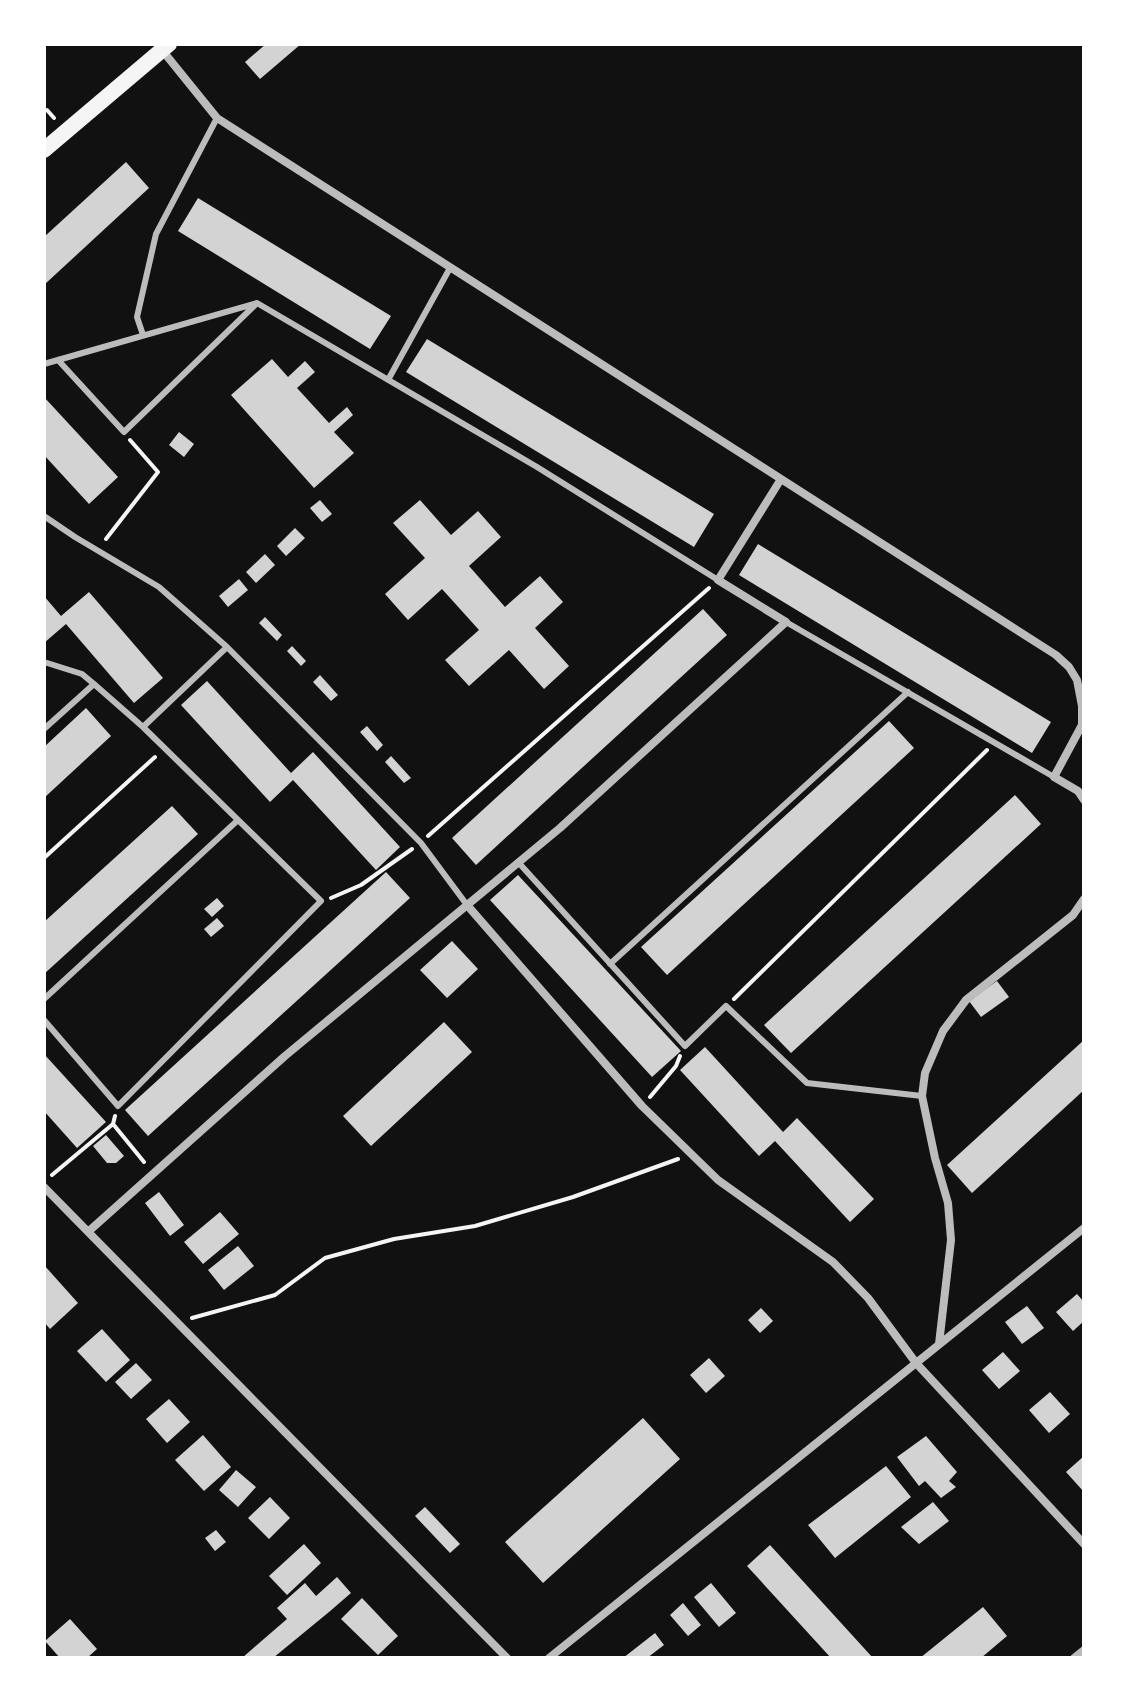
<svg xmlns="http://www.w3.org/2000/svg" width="1128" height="1702" font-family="'Work Sans',sans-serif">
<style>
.building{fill:#d3d3d3}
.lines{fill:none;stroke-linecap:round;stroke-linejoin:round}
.path{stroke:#f5f5f5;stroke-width:4}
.service{stroke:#bcbcbc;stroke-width:6}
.minor{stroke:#bcbcbc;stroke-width:8}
.secondary{stroke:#f5f5f5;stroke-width:16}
</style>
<rect width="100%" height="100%" fill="#111"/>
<!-- building -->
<path class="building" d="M266 44H301L260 79 245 62Z
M126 162 149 188 44 285V237Z
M198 198 391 316 370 349 178 231Z
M427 339 714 514 694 547 406 372Z
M272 359 288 377 305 361 315 372 297 388 329 423 347 407 353 415 334 432 354 453 314 488 231 395Z
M44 397 118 477 89 504 44 455Z
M179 432 194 444 184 457 169 445Z
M320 500 332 514 322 522 310 508Z
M420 500 451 535 478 511 501 537 469 566 505 607 540 576 563 602 535 628 569 666 544 689 509 650 469 686 445 660 479 630 442 589 408 620 385 594 425 558 393 523Z
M295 528 305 538 286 556 277 546Z
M758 544 1051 722 1032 753 739 575Z
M265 554 275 565 256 583 246 572Z
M239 579 248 590 228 607 219 596Z
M89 592 163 678 134 703 66 624 44 643V596L61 616Z
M703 609 727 635 476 865 452 838Z
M265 617 282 635 277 641 259 623Z
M292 646 306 661 301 666 287 651Z
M320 675 338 695 331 701 313 682Z
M207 681 291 773 313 752 400 847 376 870 293 780 270 802 181 705Z
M86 708 111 736 44 798V747Z
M889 721 914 748 667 975 641 947Z
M367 726 383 745 377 751 360 732Z
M391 756 411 778 404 783 385 762Z
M1015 795 1041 824 791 1053 764 1025Z
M172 806 198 834 44 974V922Z
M386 872 410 898 148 1136 125 1110Z
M518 875 681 1051 652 1077 490 900Z
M217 898 224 906 212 917 204 909Z
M217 918 224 926 211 937 204 929Z
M452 941 478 969 447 998 420 970Z
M997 981 1009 997 981 1017 969 1001Z
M444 1022 472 1052 371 1146 343 1116Z
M1084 1040V1090L972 1193 947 1165Z
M705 1047 783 1132 797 1118 874 1199 850 1222 775 1141 759 1156 680 1070Z
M44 1054 106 1122 77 1148 44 1111Z
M106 1135 124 1156 116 1163H107L93 1146Z
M159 1192 184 1225 170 1236 145 1203Z
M220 1212 239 1234 203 1264 184 1242Z
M238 1246 254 1266 224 1290 208 1270Z
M44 1265 78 1303 50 1329 44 1322Z
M1077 1294 1084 1302V1321L1073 1331 1056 1312Z
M1027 1306 1044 1328 1022 1344 1005 1322Z
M761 1308 773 1321 760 1333 748 1320Z
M102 1329 130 1360 106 1382 77 1351Z
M1003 1352 1020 1371 999 1389 982 1370Z
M709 1358 725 1376 706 1393 690 1375Z
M136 1363 152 1380 131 1399 115 1382Z
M1050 1392 1070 1414 1049 1433 1029 1410Z
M169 1399 190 1422 167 1443 146 1419Z
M643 1418 680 1459 543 1583 505 1542Z
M203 1435 231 1467 204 1491 175 1460Z
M926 1436 957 1472 949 1481 956 1487 941 1498 925 1481 919 1486 897 1457Z
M1084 1456V1492L1066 1472Z
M886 1466 911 1497 835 1558 808 1525Z
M236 1470 256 1487 238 1507 219 1490Z
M270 1497 290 1518 269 1539 248 1518Z
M933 1502 949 1521 919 1544 901 1527Z
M425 1507 460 1544 450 1553 415 1516Z
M216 1530 226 1542 215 1551 205 1538Z
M304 1544 321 1563 287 1595 269 1576Z
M770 1545 873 1658H831L747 1566Z
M337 1577 351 1593 329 1612 273 1658H242L287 1619 277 1608 305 1583 316 1596Z
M711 1583 736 1613 719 1627 694 1597Z
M362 1598 398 1636 378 1655 341 1619Z
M683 1603 701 1625 688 1636 670 1615Z
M983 1607 1007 1636 981 1658H920Z
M70 1619 97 1649 87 1658H60L45 1641Z
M655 1633 664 1645 647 1658H623Z"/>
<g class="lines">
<!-- path -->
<path class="path" d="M47 110 54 118
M106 539 158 472 130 440
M428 836 709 588
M44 858 155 757
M331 898 361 885 412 849
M734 999 987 750
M650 1097 676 1066 680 1056
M113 1124 144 1162
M52 1175 113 1124 115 1116
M192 1318 275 1295 325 1258 394 1239 475 1226 573 1197 678 1159"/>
<!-- service -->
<path class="service" d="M143 335 137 317 156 234 217 118
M58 360 124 432 255 305
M44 364 257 303 537 467 718 580
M388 380 450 268
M44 516 75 537 159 587 227 647 421 843 467 905
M786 622 1054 777
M44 662 82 674 94 684 143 727 321 901 118 1106 44 1020
M143 727 227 647
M44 729 94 684
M518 862 685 1046 726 1006 807 1083 922 1096
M610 964 908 692
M44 999 238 820"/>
<!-- minor -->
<path class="minor" d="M162 50 217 118 1056 655 1069 667 1077 680 1082 706V725L1054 777 1078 791 1084 800
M467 905 642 1106 718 1180 833 1262 868 1298 916 1363 1084 1544
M44 1187 507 1658
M89 1231 285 1056 560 828 786 622 718 580 781 479
M939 1344 951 1240 948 1203 935 1158 922 1096 925 1073 943 1031 966 1000 1073 915 1084 899
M549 1658 1084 1228
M1074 1658 1084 1650"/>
<!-- secondary -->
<path class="secondary" d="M44 150 169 44"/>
</g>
<!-- border -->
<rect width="1128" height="1702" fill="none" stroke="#ffffff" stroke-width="92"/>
</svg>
